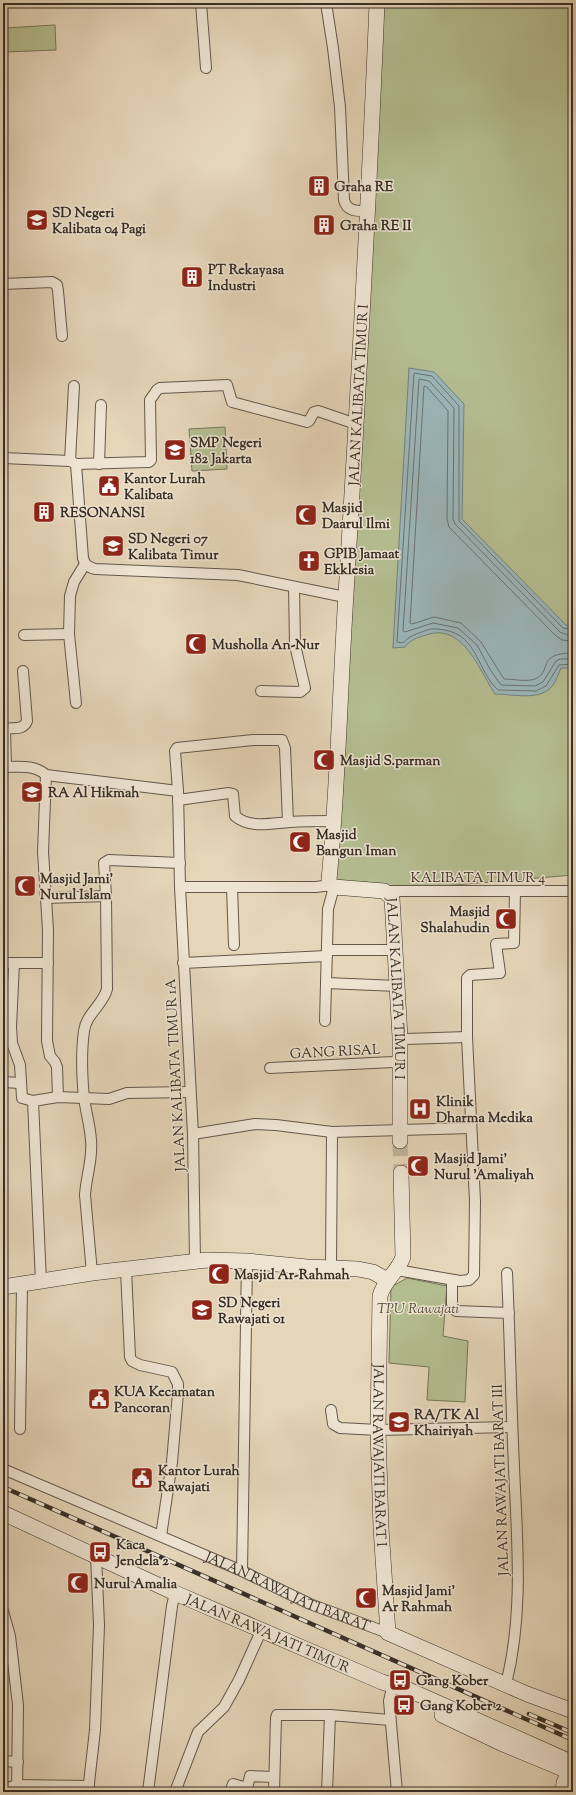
<svg xmlns="http://www.w3.org/2000/svg" width="576" height="1795" font-family="'Sorts Mill Goudy',serif">
<style>
.green{fill:#b4bd90;stroke:#76765b}
.water{fill:#9bb6ba;stroke:#73807f}
.lines{fill:none;stroke-linecap:round;stroke-linejoin:round}
.shore{stroke:#6a7270;stroke-width:1}
.secondary-tunnel{stroke:#c2b49c;stroke-width:15;stroke-dasharray:15 8;stroke-linecap:butt}
.street-casing{stroke:#63584b;stroke-width:12}
.secondary-casing{stroke:#382f26;stroke-width:16}
.street{stroke:#eee4d2;stroke-width:10}
.secondary{stroke:#eee4d2;stroke-width:15}
.rail-casing{stroke:#382f26;stroke-width:4.5}
.rail{stroke:#eee4d2;stroke-width:3;stroke-dasharray:9;stroke-linecap:butt}
.labels{text-anchor:middle;stroke-width:3;stroke-linejoin:round;paint-order:stroke}
.poi-label{font-size:14px;font-weight:bold;fill:#382f26;stroke:#eee4d2;text-anchor:start}
.street-label{font-size:14px;fill:#382f26;stroke:#eee4d2}
.park-label{font-size:14px;font-style:italic;fill:#514b3b;stroke:#eee4d2}
</style>
<rect width="100%" height="100%" fill="#e5d5b9"/>
<filter id="stains"><feTurbulence type="fractalNoise" baseFrequency=".005" numOctaves="4"/><feColorMatrix values="0 0 0 0 .2 0 0 0 0 .09 0 0 0 0 .02 0 0 0 .5 -.17"/></filter>
<radialGradient id="worn" r=".72"><stop offset=".6" stop-color="#630" stop-opacity="0"/><stop offset="1" stop-color="#630" stop-opacity=".3"/></radialGradient>
<!-- green -->
<path class="green" d="M377 3H573V875L384 891 334 887Z
M55 25 56 50 5 52 4 28Z
M225 427 227 469 192 471 189 429Z
M407 1278 447 1286 443 1336 468 1341 465 1402 427 1400 429 1367 389 1363 391 1287Z"/>
<!-- water -->
<path class="water" d="M409 368 434 372 464 404 462 519 566 625 573 626V668H561C558 675 555 685 548 690 535 700 511 694 495 694 479 670 463 622 426 635 417 638 411 639 405 647L393 648Z"/>
<g class="lines">
<!-- shore -->
<path class="shore" d="M573 630 563 628 459 521V406L432 376 414 373 397 642 403 643C410 635 417 634 427 630 433 628 438 629 445 630 478 636 477 671 498 690L536 691 546 686 559 665 573 664
M573 635 565 634 560 632 455 524 453 519 454 408 429 381 419 379 403 631 405 632 433 623 458 628 477 645 491 671 501 685 535 686 543 682 556 661 560 659H573
M573 641 562 640 556 636 449 527 447 519 448 411 427 387 424 386 410 623 412 624 434 617 461 623 481 642 504 679C513 679 527 682 535 679 553 672 535 653 573 653"/>
<!-- secondary-tunnel -->
<path class="secondary-tunnel" d="M400 1141 401 1173"/>
<!-- street casing -->
<g class="street-casing">
<g id="street">
<path d="M201 3 206 68"/>
<path d="M326 3 333 48 340 107 344 200C347 212 357 211 368 211"/>
<path d="M3 284 52 282 57 285 58 291 62 336"/>
<path d="M3 458 70 461 76 464 83 558C85 565 88 567 95 569L238 575 345 597"/>
<path d="M70 461 74 386"/>
<path d="M76 464 149 462 151 460 150 400 157 390 160 388 227 385 232 402 307 422 309 421 314 412 318 411 356 424"/>
<path d="M99 464 101 405"/>
<path d="M24 635 69 634"/>
<path d="M261 691 300 692 305 688 295 645 294 587"/>
<path d="M76 703 69 634 70 596 74 582 85 564"/>
<path d="M3 767C19 767 34 764 46 775L43 852 48 930 47 1041 50 1056 55 1062 57 1067 58 1097"/>
<path d="M6 767 5 729C14 727 23 731 27 721L23 671"/>
<path d="M46 775 178 791 180 887 193 1134 195 1261"/>
<path d="M178 791 175 751 177 748 253 740H282L285 748 288 822"/>
<path d="M178 800 229 793 233 794 235 816C250 829 272 823 290 822 305 821 320 821 335 821"/>
<path d="M180 887H316L331 885"/>
<path d="M232 887 234 945"/>
<path d="M384 891H573"/>
<path d="M46 898 106 896"/>
<path d="M327 950H396"/>
<path d="M3 963H48"/>
<path d="M14 963 11 1027 12 1043 20 1065 22 1098 33 1101 58 1097 109 1099 127 1093 190 1092"/>
<path d="M183 963 327 956"/>
<path d="M326 983 398 986"/>
<path d="M325 1021 328 909 334 887"/>
<path d="M400 1037 406 1039 467 1037"/>
<path d="M270 1068 393 1062 400 1059"/>
<path d="M3 1082 20 1083"/>
<path d="M33 1101 41 1282"/>
<path d="M193 1134 255 1124 276 1125 332 1132 471 1128"/>
<path d="M331 1267 332 1132"/>
<path d="M126 1270 130 1357 132 1361 140 1365 172 1372 178 1384V1393L172 1462 161 1536"/>
<path d="M397 1270 460 1281 469 1280 474 1275 475 1201 467 1037V978L470 975 500 973 496 944 514 943 515 891"/>
<path d="M92 1273 85 1195C86 1177 93 1159 91 1140 90 1126 86 1112 84 1098 82 1077 81 1052 84 1031 86 1014 103 1005 107 989L106 896 104 863 109 860 180 863"/>
<path d="M452 1280V1304L456 1311 509 1313"/>
<path d="M331 1410 333 1424 340 1428 378 1430 512 1427"/>
<path d="M20 1429 22 1284"/>
<path id="s1" d="M3 1469 242 1571 310 1604 388 1633"/>
<path d="M242 1571 247 1261"/>
<path d="M3 1611 10 1636 18 1705 17 1792"/>
<path d="M393 1684 389 1701 397 1792"/>
<path d="M506 1684C524 1613 517 1540 514 1467 511 1403 510 1338 507 1273"/>
<path d="M3 1761 18 1762"/>
<path d="M4 1792 8 1788 17 1785 89 1786"/>
<path d="M88 1792 95 1730 99 1625 96 1556"/>
<path d="M148 1792 172 1606 175 1593"/>
<path d="M175 1792 198 1732 224 1707 239 1680 262 1629"/>
<path d="M230 1792 233 1784 247 1788 250 1776 274 1777"/>
<path d="M274 1792 276 1718 277 1715H330"/>
<path d="M327 1792 330 1715 390 1720"/>
</g>
</g>
<!-- secondary casing -->
<g class="secondary-casing">
<g id="secondary">
<path id="s2" d="M377 3C369 200 358 397 346 594 340 689 338 785 329 880L330 884 334 887 384 891 392 898 400 1037V1141"/>
<path id="s3" d="M401 1173 403 1257C398 1272 384 1280 380 1296L378 1430 381 1528 388 1633 527 1694 573 1711"/>
<path d="M3 1287 92 1273 207 1260 247 1261 307 1267 358 1269 373 1272 387 1280"/>
<path id="s4" d="M3 1513 175 1593 382 1682 409 1690 573 1763"/>
<path d="M442 1715 503 1744 573 1773"/>
<path d="M563 1792 564 1783 572 1763"/>
</g>
</g>
<!-- street -->
<use href="#street" class="street"/>
<!-- secondary -->
<use href="#secondary" class="secondary"/>
<!-- rail casing -->
<g class="rail-casing">
<path id="rail" d="M3 1487 573 1740
M529 1714 573 1733"/>
</g>
<!-- rail -->
<use href="#rail" class="rail"/>
</g>
<!-- icons -->
<defs>
<g id="building-square" transform="scale(1.15)"><rect x="-9" y="-9" width="18" height="18" rx="4" fill="#8f2418" stroke="#eee4d2"/><path d="M-4-6H4V6H1V3H-1V6H-4ZM-2.5-4.3h1.7v1.8h-1.7ZM.8-4.3h1.7v1.8H.8ZM-2.5-1h1.7V.8h-1.7ZM.8-1h1.7V.8H.8Z" fill="#fff"/></g>
<g id="school-square" transform="scale(1.15)"><rect x="-9" y="-9" width="18" height="18" rx="4" fill="#8f2418" stroke="#eee4d2"/><path d="M0-5L7-2L0 1L-7-2ZM-4 1L0 2.5L4 1V4Q0 6-4 4Z" fill="#fff"/></g>
<g id="civic-square" transform="scale(1.15)"><rect x="-9" y="-9" width="18" height="18" rx="4" fill="#8f2418" stroke="#eee4d2"/><path d="M-.6-6.5H3V-4.5H.6V-3L4-1V1h2V6H-6V1h2V-1L-.6-3ZM-1.2 2.5V6h2.4V2.5Z" fill="#fff"/></g>
<g id="mosque-square" transform="scale(1.15)"><rect x="-9" y="-9" width="18" height="18" rx="4" fill="#8f2418" stroke="#eee4d2"/><path d="M3.5-4.9A6 6 0 1 0 3.5 4.9A5 5 0 1 1 3.5-4.9Z" fill="#fff"/></g>
<g id="church-square" transform="scale(1.15)"><rect x="-9" y="-9" width="18" height="18" rx="4" fill="#8f2418" stroke="#eee4d2"/><path d="M-1.2-6h2.4v3.5h3.3v2.4h-3.3V6h-2.4V-.1h-3.3v-2.4h3.3Z" fill="#fff"/></g>
<g id="hospital-square" transform="scale(1.15)"><rect x="-9" y="-9" width="18" height="18" rx="4" fill="#8f2418" stroke="#eee4d2"/><path d="M-5-5h3v3.5h4V-5h3V5h-3V1.5h-4V5h-3Z" fill="#fff"/></g>
<g id="bus-square" transform="scale(1.15)"><rect x="-9" y="-9" width="18" height="18" rx="4" fill="#8f2418" stroke="#eee4d2"/><path d="M-5-6H5V4H4V6H2V4H-2V6H-4V4H-5ZM-3.5-4V0h7V-4ZM-3.5 1.2v1.5H-2V1.2ZM2 1.2v1.5H3.5V1.2Z" fill="#fff"/></g>
</defs>
<g fill-rule="evenodd">
<use href="#building-square" x="319" y="186"/>
<use href="#school-square" x="37" y="220"/>
<use href="#building-square" x="324" y="225"/>
<use href="#building-square" x="192" y="277"/>
<use href="#school-square" x="175" y="450"/>
<use href="#civic-square" x="109" y="486"/>
<use href="#building-square" x="44" y="512"/>
<use href="#mosque-square" x="306" y="515"/>
<use href="#school-square" x="113" y="546"/>
<use href="#church-square" x="309" y="561"/>
<use href="#mosque-square" x="196" y="644"/>
<use href="#mosque-square" x="324" y="760"/>
<use href="#school-square" x="32" y="792"/>
<use href="#mosque-square" x="300" y="842"/>
<use href="#mosque-square" x="25" y="886"/>
<use href="#mosque-square" x="506" y="919"/>
<use href="#hospital-square" x="420" y="1109"/>
<use href="#mosque-square" x="418" y="1166"/>
<use href="#mosque-square" x="219" y="1274"/>
<use href="#school-square" x="202" y="1310"/>
<use href="#civic-square" x="99" y="1399"/>
<use href="#school-square" x="399" y="1422"/>
<use href="#civic-square" x="142" y="1478"/>
<use href="#bus-square" x="100" y="1552"/>
<use href="#mosque-square" x="78" y="1583"/>
<use href="#mosque-square" x="366" y="1598"/>
<use href="#bus-square" x="400" y="1680"/>
<use href="#bus-square" x="404" y="1705"/>
</g>
<g class="labels">
<!-- poi labels -->
<g class="poi-label">
<text x="334" y="191">Graha RE</text>
<text x="52" y="217">SD Negeri<tspan x="52" dy="16">Kalibata 04 Pagi</tspan></text>
<text x="340" y="230">Graha RE II</text>
<text x="208" y="274">PT Rekayasa<tspan x="208" dy="16">Industri</tspan></text>
<text x="190" y="447">SMP Negeri<tspan x="190" dy="16">182 Jakarta</tspan></text>
<text x="124" y="483">Kantor Lurah<tspan x="124" dy="16">Kalibata</tspan></text>
<text x="322" y="512">Masjid<tspan x="322" dy="16">Daarul Ilmi</tspan></text>
<text x="60" y="517">RESONANSI</text>
<text x="128" y="543">SD Negeri 07<tspan x="128" dy="16">Kalibata Timur</tspan></text>
<text x="324" y="558">GPIB Jamaat<tspan x="324" dy="16">Ekklesia</tspan></text>
<text x="212" y="649">Musholla An-Nur</text>
<text x="340" y="765">Masjid S.parman</text>
<text x="48" y="797">RA Al Hikmah</text>
<text x="316" y="839">Masjid<tspan x="316" dy="16">Bangun Iman</tspan></text>
<text x="40" y="883">Masjid Jami'<tspan x="40" dy="16">Nurul Islam</tspan></text>
<text x="490" y="916" text-anchor="end">Masjid<tspan x="490" dy="16">Shalahudin</tspan></text>
<text x="436" y="1106">Klinik<tspan x="436" dy="16">Dharma Medika</tspan></text>
<text x="434" y="1163">Masjid Jami'<tspan x="434" dy="16">Nurul 'Amaliyah</tspan></text>
<text x="234" y="1279">Masjid Ar-Rahmah</text>
<text x="218" y="1307">SD Negeri<tspan x="218" dy="16">Rawajati 01</tspan></text>
<text x="114" y="1396">KUA Kecamatan<tspan x="114" dy="16">Pancoran</tspan></text>
<text x="414" y="1419">RA/TK Al<tspan x="414" dy="16">Khairiyah</tspan></text>
<text x="158" y="1475">Kantor Lurah<tspan x="158" dy="16">Rawajati</tspan></text>
<text x="116" y="1549">Kaca<tspan x="116" dy="16">Jendela 2</tspan></text>
<text x="94" y="1588">Nurul Amalia</text>
<text x="382" y="1595">Masjid Jami'<tspan x="382" dy="16">Ar Rahmah</tspan></text>
<text x="416" y="1685">Gang Kober</text>
<text x="420" y="1710">Gang Kober 2</text>
</g>
<!-- street labels -->
<g class="street-label">
<text transform="translate(358 395) rotate(-87)" y="5">JALAN KALIBATA TIMUR I</text>
<text x="478" y="882">KALIBATA TIMUR 4</text>
<text dy="5" stroke="none"><textPath href="#s2" startOffset="1039">JALAN KALIBATA TIMUR I</textPath></text>
<text transform="translate(335 1051) rotate(-3)" y="5">GANG RISAL</text>
<text transform="translate(175 1075) rotate(-93)" y="5">JALAN KALIBATA TIMUR 1A</text>
<text dy="5" stroke="none"><textPath href="#s3" startOffset="289">JALAN RAWAJATI BARAT I</textPath></text>
<text transform="translate(500 1480) rotate(-92)" y="5">JALAN RAWAJATI BARAT III</text>
<text dy="5" stroke="none"><textPath href="#s1" startOffset="310">JALAN RAWA JATI BARAT</textPath></text>
<text dy="5" stroke="none"><textPath href="#s4" startOffset="291">JALAN RAWA JATI TIMUR</textPath></text>
</g>
<!-- park labels -->
<g class="park-label">
<text x="418" y="1313">TPU Rawajati</text>
</g>
</g>
<!-- margin -->
<rect width="576" height="1795" fill="none" stroke="#e5d5b9" stroke-width="16"/>
<rect x="4" y="4" width="568" height="1787" fill="none" stroke="#382f26" stroke-width="2"/>
<rect x="8" y="8" width="560" height="1779" fill="none" stroke="#382f26"/>
<rect width="100%" height="100%" filter="url(#stains)"/>
<rect width="100%" height="100%" fill="url(#worn)"/>
</svg>
